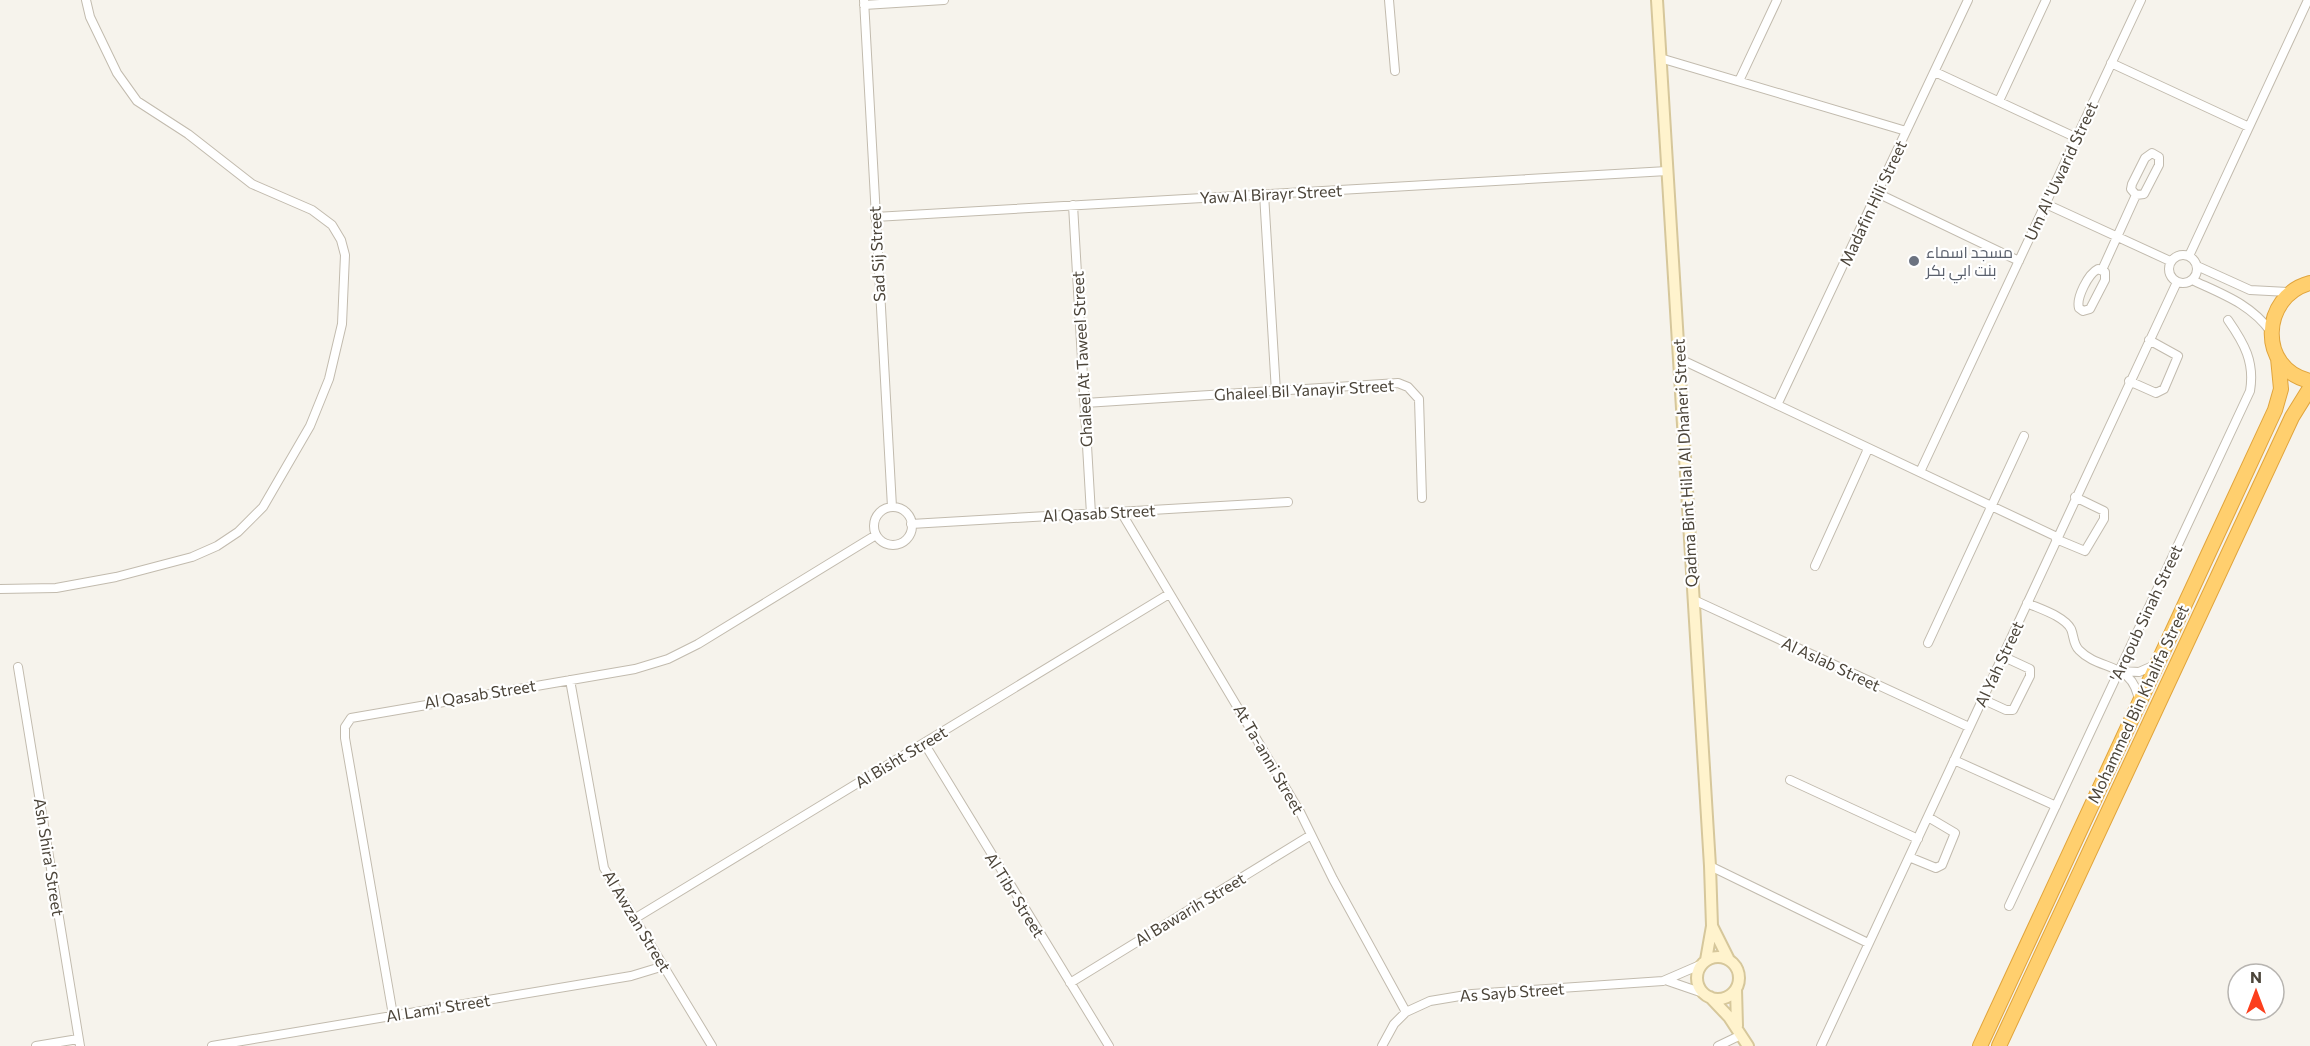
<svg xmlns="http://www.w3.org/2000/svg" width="2310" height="1046" font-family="Commissioner,Cairo,sans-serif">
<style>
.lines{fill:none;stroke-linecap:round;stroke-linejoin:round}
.street-casing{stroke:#c2bbae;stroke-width:10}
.secondary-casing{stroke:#d6c79b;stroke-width:14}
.highway-casing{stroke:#e0a43c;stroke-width:16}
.street{stroke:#fff;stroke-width:8}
.secondary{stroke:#fff3cd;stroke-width:10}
.highway{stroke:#ffcf6e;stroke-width:14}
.worship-dot{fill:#6b7280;stroke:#fff;stroke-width:2}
.labels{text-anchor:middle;stroke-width:4.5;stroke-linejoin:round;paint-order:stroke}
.street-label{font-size:16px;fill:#4b4439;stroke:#fff}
.worship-label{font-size:16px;fill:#5b616d;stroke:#fff;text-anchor:start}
</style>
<rect width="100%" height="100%" fill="#f6f3ec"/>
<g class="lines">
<!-- street casing -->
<g class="street-casing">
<path id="street" d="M864 0 892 507
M1389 0 1395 71
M864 5 944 0
M1660 58 1906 131
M2111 63 2249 127
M1935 72 2077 138
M1739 81 1777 0
M1999 101 2046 0
M2152 153 2159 157V165L2144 194 2136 195 2131 189 2132 184 2145 158Z
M1877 193 2019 261
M1264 194 1276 392
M2046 204 2170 261
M1073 205 1091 514
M875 217 1667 171
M2169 269a14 14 0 1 1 28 0a14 14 0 1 1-28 0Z
M2189 256 2308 0
M2197 266 2250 290 2289 292
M2098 269 2105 272V280L2090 309 2083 311 2079 308C2076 298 2088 274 2098 269Z
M2102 270 2136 195
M2192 280C2222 294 2251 304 2271 332
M1680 359 2057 537
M2129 381 2156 393 2164 389 2178 356 2149 340
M1085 403 1398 383 1408 387 1419 399 1422 498
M1777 405 1968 0
M1920 472 2141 0
M874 526a19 19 0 1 1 38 0a19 19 0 1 1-38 0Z
M1121 512 1300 812 1333 879 1406 1012
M911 524 1288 502
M2056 539 2085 551 2104 519V511L2075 497
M1815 566 1868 449
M0 589 56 588 116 577 192 557 217 546 238 532 263 507 310 426 329 379 342 324 345 255 341 240 332 225 312 210 252 184 188 134 137 101 117 73 90 17 86 0
M1694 600 1969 727
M2027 603C2040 609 2064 616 2071 629 2074 636 2073 644 2079 650 2100 672 2134 661 2139 702
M1928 643 2024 436
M18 667 80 1046
M2121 671 2139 672 2155 665
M570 680 604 868 712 1046
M1982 699 2006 710H2013L2030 676V669L2002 656
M924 743 1109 1046
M1954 760 2056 806
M1790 780 1918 839
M1909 857 1936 868 1942 865 1955 833 1928 817
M1710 866 1868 943
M2009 906 2250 391C2255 362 2244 343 2228 320
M634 919 1169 594
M1668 981 1703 993
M1070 983 1311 835
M393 1015 345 738V727L351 718 635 669 668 659 698 644 876 535
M36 1046 78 1039
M212 1046 631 976 664 966
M1382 1046 1394 1024 1406 1012 1430 1001 1472 994 1663 981 1700 965
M1718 1046 1741 1035
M1821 1046 2177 282"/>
</g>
<!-- secondary casing -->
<g class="secondary-casing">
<path id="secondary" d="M1657 0 1710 866 1712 926 1706 960
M1712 926 1728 958
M1697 978a21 21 0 1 1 42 0a21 21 0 1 1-42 0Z
M1736 989 1737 1026
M1710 997 1729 1017 1748 1046"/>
</g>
<!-- highway casing -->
<g class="highway-casing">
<path id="highway" d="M2310 283C2261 296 2257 369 2310 381
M1980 1046 2275 410 2281 389 2278 358
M1999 1046 2292 417 2310 388"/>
</g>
<!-- street -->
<use href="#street" class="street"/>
<!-- secondary -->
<use href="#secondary" class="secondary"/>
<!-- highway -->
<use href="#highway" class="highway"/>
</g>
<!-- markers -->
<circle class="worship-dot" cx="1914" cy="261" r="6"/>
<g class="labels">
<!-- street labels -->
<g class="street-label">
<text transform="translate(2061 171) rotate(-65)" y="6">Um Al 'Uwarid Street</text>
<text transform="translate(1271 194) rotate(-3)" y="6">Yaw Al Birayr Street</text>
<text transform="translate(1873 203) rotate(-65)" y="6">Madafin Hili Street</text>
<text transform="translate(877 254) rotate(-93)" y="6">Sad Sij Street</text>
<text transform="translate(1082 359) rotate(-93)" y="6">Ghaleel At Taweel Street</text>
<text transform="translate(1304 390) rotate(-3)" y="6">Ghaleel Bil Yanayir Street</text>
<text transform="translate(1685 463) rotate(-93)" y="6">Qadma Bint Hilal Al Dhaheri Street</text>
<text transform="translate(1099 513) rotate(-3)" y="6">Al Qasab Street</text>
<text transform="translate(2146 613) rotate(-65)" y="6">'Arqoub Sinah Street</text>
<text transform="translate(1831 664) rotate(25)" y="6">Al Aslab Street</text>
<text transform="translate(1999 664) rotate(-65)" y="6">Al Yah Street</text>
<text transform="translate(480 694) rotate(-9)" y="6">Al Qasab Street</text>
<text transform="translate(2138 704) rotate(-65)" y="6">Mohammed Bin Khalifa Street</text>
<text transform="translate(901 757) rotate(-31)" y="6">Al Bisht Street</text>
<text transform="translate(1269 759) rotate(60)" y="6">At Ta-anni Street</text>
<text transform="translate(49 857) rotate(81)" y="6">Ash Shira' Street</text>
<text transform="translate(1015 895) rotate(58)" y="6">Al Tibr Street</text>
<text transform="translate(1190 909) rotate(-31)" y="6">Al Bawarih Street</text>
<text transform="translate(637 921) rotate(59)" y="6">Al Awzan Street</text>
<text transform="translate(1512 992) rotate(-4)" y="6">As Sayb Street</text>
<text transform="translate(438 1008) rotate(-9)" y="6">Al Lami' Street</text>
</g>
<!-- worship labels -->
<g class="worship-label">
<text x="1926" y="258">مسجد اسماء<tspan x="1926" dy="18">بنت ابي بكر</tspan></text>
</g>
</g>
<!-- north arrow -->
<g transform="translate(2256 992)"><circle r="28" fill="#ffffff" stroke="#b7b4b0" stroke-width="1.5"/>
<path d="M0-4.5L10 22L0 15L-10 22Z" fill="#fc3f1d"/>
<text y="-9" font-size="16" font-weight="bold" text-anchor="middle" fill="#4b4439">N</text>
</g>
</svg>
